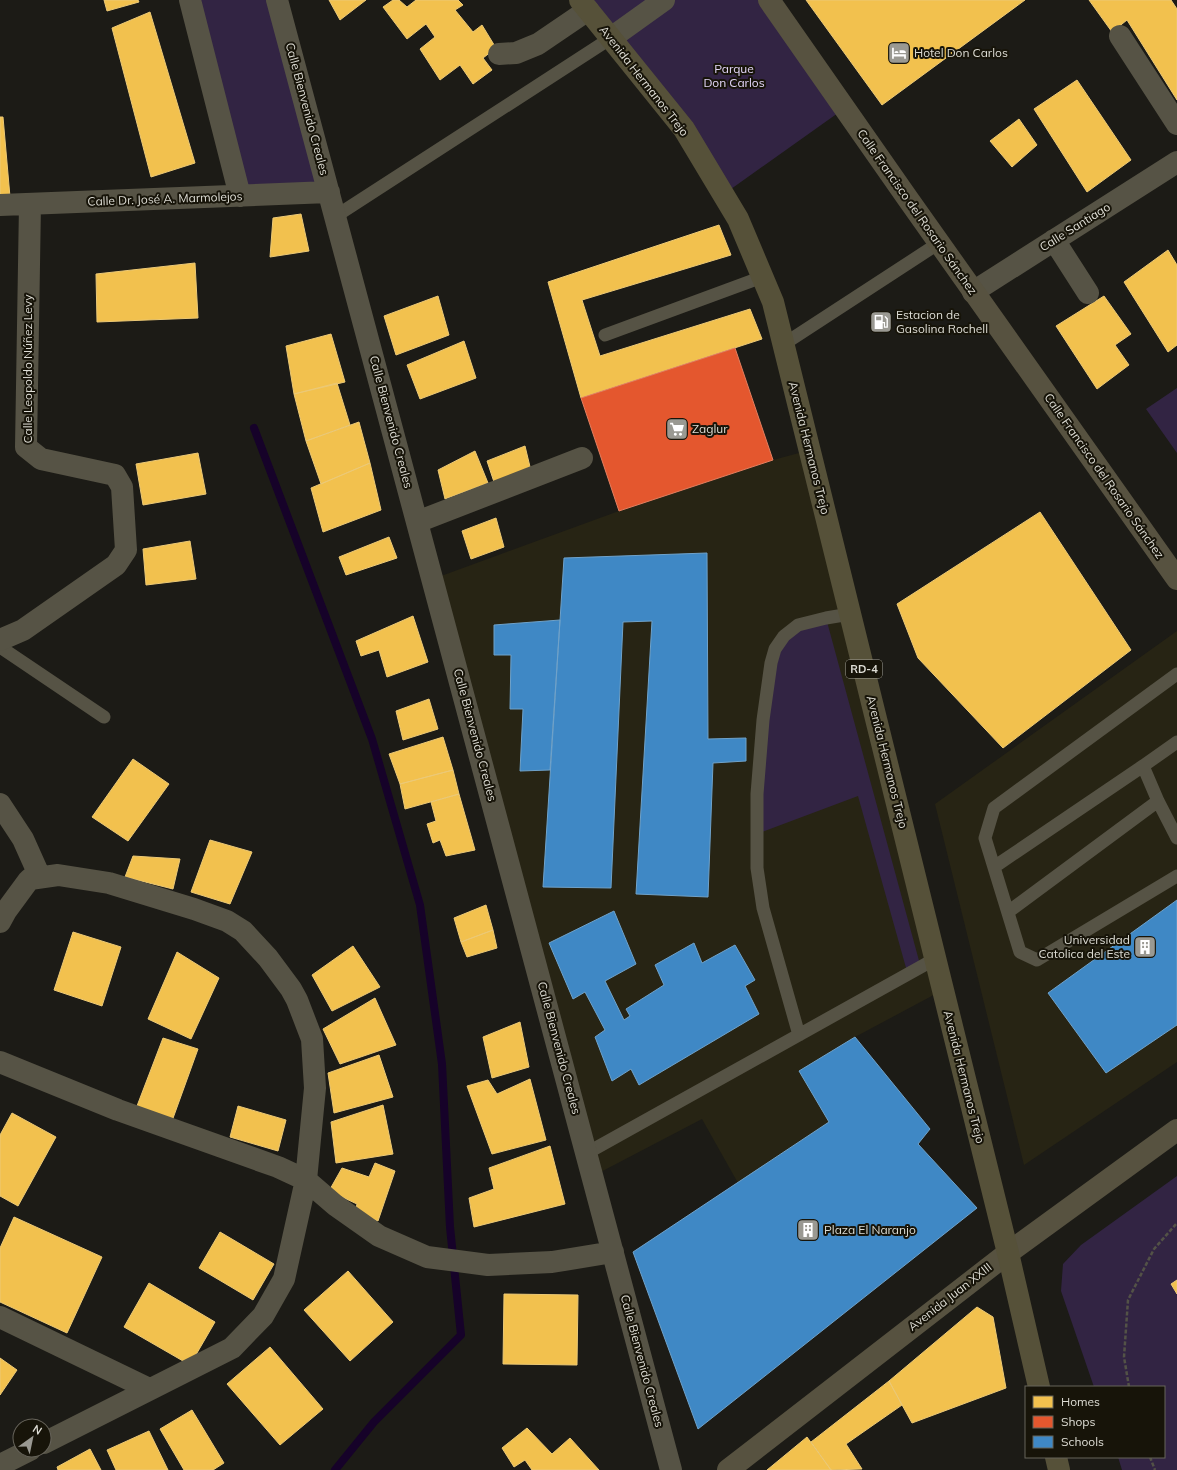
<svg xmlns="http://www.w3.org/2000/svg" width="1177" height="1470" font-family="Mulish,sans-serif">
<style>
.built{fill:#272414}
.green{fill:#322443}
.homes{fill:#f2c14e;stroke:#ecc976}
.shops{fill:#e4572e;stroke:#e27f60}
.schools{fill:#3f88c5;stroke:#6fa2ca}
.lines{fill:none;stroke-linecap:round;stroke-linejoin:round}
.stream{stroke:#160229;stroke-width:8}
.path{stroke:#535247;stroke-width:2.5;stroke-dasharray:4 2;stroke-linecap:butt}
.lane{stroke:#565345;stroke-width:13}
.street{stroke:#565345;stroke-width:22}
.secondary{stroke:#575240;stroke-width:22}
.primary{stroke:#565139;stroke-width:22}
.labels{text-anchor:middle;stroke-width:4;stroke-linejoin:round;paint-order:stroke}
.shield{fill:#171409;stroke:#a2a198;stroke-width:1}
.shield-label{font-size:11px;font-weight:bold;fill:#deddd5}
.poi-label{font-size:12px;fill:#deddd5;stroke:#171409;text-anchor:start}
.park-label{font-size:12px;fill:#e2d5f7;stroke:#171409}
.street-label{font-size:12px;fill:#deddd5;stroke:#171409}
</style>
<rect width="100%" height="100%" fill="#1c1b16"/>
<!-- built -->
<path class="built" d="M810 450 943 990 855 1037 799 1071 829 1122 738 1183 702 1119 593 1176 433 579 619 511 773 460Z
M1177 631V1062L1024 1165 935 804Z"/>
<!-- green -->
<path class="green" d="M190 0H277L329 192 240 196Z
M580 0H769L845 108 724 194Z
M1177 388V453L1146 409Z
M826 618 921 968 908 975 858 796 757 834 763 720 784 636Z
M1177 1176V1470H1122L1118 1457H1164V1387H1094L1061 1291 1063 1264 1081 1245Z"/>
<!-- homes -->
<path class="homes" d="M104 0H138L139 2 107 11Z
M329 0H366L340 20Z
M393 0H399L407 7 416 0H458L463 5 455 10 473 32 482 25 496 48 483 58 492 70 473 84 460 65 440 80 420 49 435 37 426 24 407 39 383 7Z
M806 0H1025L882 105Z
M1089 0H1171L1177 9V100L1127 20 1112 32Z
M150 12 195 163 151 177 112 28Z
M1077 80 1131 160 1087 192 1034 109Z
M0 117H3L10 197H0Z
M1019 119 1037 145 1012 167 990 141Z
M301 214 309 251 270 257 273 218Z
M719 225 731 255 582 300 600 356 750 309 762 339 581 398 548 282Z
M1168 250 1177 265V345L1168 352 1124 282Z
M195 263 198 318 97 322 96 274Z
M438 296 449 335 396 355 384 316Z
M1104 296 1131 334 1115 345 1129 365 1097 389 1056 326Z
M331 334 345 382 294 394 286 346Z
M464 341 476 378 420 399 407 365Z
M337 383 350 425 306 441 294 394Z
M359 422 370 463 321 484 306 441Z
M525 446 531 471 494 482 487 461Z
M475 451 488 483 445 499 438 470Z
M198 453 206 494 143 505 136 464Z
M370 463 381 510 323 532 311 488Z
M1040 512 1131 650 1003 748 918 658 897 604Z
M496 518 504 547 471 559 462 531Z
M389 537 397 558 346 575 339 557Z
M190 541 196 579 146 585 143 549Z
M413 616 428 662 387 677 379 650 361 656 356 641Z
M429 699 438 729 403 740 396 711Z
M443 737 453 770 400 784 389 754Z
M133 759 169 784 128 841 92 817Z
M453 770 459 794 405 809 400 784Z
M459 794 475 850 446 856 440 840 433 843 427 824 436 821 431 802Z
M210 840 252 852 230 904 191 892Z
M133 856 180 859 173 889 125 877Z
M486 905 493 930 461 942 454 918Z
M493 930 497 948 467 957 461 942Z
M73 932 121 947 102 1006 54 990Z
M353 946 380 987 332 1011 312 975Z
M177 952 219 978 191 1039 148 1019Z
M375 998 396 1045 340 1064 323 1029Z
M520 1022 529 1067 492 1078 483 1037Z
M163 1038 198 1049 172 1121 137 1106Z
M379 1055 393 1097 334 1113 328 1073Z
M530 1079 546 1140 492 1154 467 1086 488 1080 497 1094Z
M383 1105 393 1154 336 1163 331 1122Z
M238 1106 286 1120 278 1151 230 1137Z
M12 1113 56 1137 18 1206 0 1196V1135Z
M550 1146 565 1204 474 1227 469 1198 494 1189 489 1168Z
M375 1163 395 1171 378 1221 355 1212 357 1204 329 1191 342 1168 369 1177Z
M14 1217 102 1257 67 1333 0 1302V1248Z
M220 1232 274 1264 253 1300 199 1268Z
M348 1271 393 1322 350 1361 304 1310Z
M1177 1280V1294L1171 1284Z
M149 1283 215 1322 190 1365 124 1327Z
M504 1294 578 1295 577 1365 503 1364Z
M977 1307 993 1317 1006 1388 912 1423 889 1381Z
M270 1347 323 1409 280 1445 227 1384Z
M0 1358 17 1370 0 1395Z
M889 1381 902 1405 846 1444 862 1469 831 1470 811 1442Z
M192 1410 224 1463 213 1470H184L160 1429Z
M527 1428 552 1454 570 1438 599 1470H532L525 1460 514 1467 502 1448Z
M149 1431 168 1470H116L107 1450Z
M807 1437 831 1470H767Z
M90 1449 101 1470H58L57 1467Z"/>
<!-- shops -->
<path class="shops" d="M735 348 773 460 619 511 581 398Z"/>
<!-- schools -->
<path class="schools" d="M707 553 708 739 746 738V761L713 763 708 897 636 894 652 621 623 622 611 888 543 887 564 558Z
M560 620 550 770 520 771 523 709H510L511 655H494V625Z
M1177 900V1025L1106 1073 1048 993Z
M614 911 636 964 605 981 624 1020 630 1016 626 1009 664 985 655 965 694 943 702 963 735 945 755 980 745 986 759 1014 639 1085 631 1069 612 1081 595 1037 605 1030 585 992 573 999 549 943Z
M855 1037 930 1129 918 1144 977 1208 698 1429 633 1252 829 1122 799 1071Z"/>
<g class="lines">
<!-- stream -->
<path class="stream" d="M254 428 372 739 420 905 442 1064 450 1227 461 1335 374 1422 335 1470"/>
<!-- path -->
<path class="path" d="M1129 1387 1124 1357 1128 1300 1154 1249 1177 1223
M1150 1457 1155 1470"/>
<!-- lane -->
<path class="lane" d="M336 216 611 38
M605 335 762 277
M784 344 939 243
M0 647 104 717
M1177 674 994 808 985 838 1020 952 1037 960 1177 876
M1177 742 1143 766 1158 801 1177 838
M994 867 1143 766
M1008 912 1158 801
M799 1035 763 908 757 868V794L763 720 771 663 775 649 784 636 798 625 826 618 850 614
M587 1153 935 959"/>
<!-- street -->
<path class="street" d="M190 0 240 196
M277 0 671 1470
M1120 36 1177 124
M611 38 664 0
M499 54 516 53 538 44 588 10
M0 205 329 192
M1054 240 1088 293
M973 292 1177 162
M417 522 582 458
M0 640 23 630 116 565 126 550 122 487 115 475 41 459 26 447 30 204
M0 804 23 839 40 877
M0 922 6 911 28 881 30 879 58 875 109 883 194 909 227 921 243 931 268 958 291 989 297 1000 312 1039 315 1088 306 1180 284 1279 263 1316 232 1348 44 1443
M0 1062 118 1110 278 1167 306 1180 335 1205 379 1236 427 1257 488 1265 552 1262 613 1252
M0 1317 149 1389
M0 1465 30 1450"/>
<!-- secondary -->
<path class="secondary" d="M769 0 908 199 1177 579
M728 1470 1008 1253 1177 1130"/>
<!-- primary -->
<path class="primary" d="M580 0 684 129 738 219 773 302 1008 1253 1039 1387
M1056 1457 1059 1470"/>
</g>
<!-- icons -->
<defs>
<g id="hotel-square" transform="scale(1.15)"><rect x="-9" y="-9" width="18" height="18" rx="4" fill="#9a9992" stroke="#171409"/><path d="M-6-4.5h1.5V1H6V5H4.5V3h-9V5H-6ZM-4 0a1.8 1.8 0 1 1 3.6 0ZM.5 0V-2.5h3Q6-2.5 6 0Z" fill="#fff"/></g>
<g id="fuel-square" transform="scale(1.15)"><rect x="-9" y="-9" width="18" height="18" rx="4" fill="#9a9992" stroke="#171409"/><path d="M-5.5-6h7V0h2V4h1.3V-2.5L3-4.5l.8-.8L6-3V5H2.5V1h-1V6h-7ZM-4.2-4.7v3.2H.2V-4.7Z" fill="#fff"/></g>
<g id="supermarket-square" transform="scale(1.15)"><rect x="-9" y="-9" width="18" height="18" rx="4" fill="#9a9992" stroke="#171409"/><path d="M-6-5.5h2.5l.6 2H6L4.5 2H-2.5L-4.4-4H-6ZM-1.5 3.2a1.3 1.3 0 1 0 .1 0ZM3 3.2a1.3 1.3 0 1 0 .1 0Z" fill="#fff"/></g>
<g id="building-square" transform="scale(1.15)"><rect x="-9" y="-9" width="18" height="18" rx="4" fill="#9a9992" stroke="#171409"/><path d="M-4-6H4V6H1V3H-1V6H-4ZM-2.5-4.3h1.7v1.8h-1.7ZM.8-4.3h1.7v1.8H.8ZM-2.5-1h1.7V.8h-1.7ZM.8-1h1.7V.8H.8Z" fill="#fff"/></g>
</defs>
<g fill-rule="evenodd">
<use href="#hotel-square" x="899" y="53"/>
<use href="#fuel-square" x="881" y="322"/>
<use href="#supermarket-square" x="677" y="429"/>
<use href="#building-square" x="1145" y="947"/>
<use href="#building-square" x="808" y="1230"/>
</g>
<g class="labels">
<!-- shield labels -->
<rect class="shield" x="846" y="660" width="36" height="18" rx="3"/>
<g class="shield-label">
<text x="864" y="673">RD-4</text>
</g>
<!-- poi labels -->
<g class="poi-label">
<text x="914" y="57">Hotel Don Carlos</text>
<text x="896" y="319">Estacion de<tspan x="896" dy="14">Gasolina Rochell</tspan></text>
<text x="692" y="433">Zaglur</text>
<text x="1130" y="944" text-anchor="end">Universidad<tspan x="1130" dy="14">Catolica del Este</tspan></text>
<text x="824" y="1234">Plaza El Naranjo</text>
</g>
<!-- park labels -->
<g class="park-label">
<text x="734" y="73">Parque<tspan x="734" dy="14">Don Carlos</tspan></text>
</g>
<!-- street labels -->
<g class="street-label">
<text transform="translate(644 81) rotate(52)" y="4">Avenida Hermanos Trejo</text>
<text transform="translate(307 109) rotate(75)" y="4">Calle Bienvenido Creales</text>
<text transform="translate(165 199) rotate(-2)" y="4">Calle Dr. José A. Marmolejos</text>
<text transform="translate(917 212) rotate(55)" y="4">Calle Francisco del Rosario Sánchez</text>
<text transform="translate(1075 227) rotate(-32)" y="4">Calle Santiago</text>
<text transform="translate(28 369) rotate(-90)" y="4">Calle Leopoldo Núñez Levy</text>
<text transform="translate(391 422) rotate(75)" y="4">Calle Bienvenido Creales</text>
<text transform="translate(809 448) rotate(76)" y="4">Avenida Hermanos Trejo</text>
<text transform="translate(1104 476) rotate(55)" y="4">Calle Francisco del Rosario Sánchez</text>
<text transform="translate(475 735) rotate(75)" y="4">Calle Bienvenido Creales</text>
<text transform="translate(887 762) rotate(76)" y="4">Avenida Hermanos Trejo</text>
<text transform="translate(559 1048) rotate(75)" y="4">Calle Bienvenido Creales</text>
<text transform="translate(964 1077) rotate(76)" y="4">Avenida Hermanos Trejo</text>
<text transform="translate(950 1297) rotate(-38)" y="4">Avenida Juan XXIII</text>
<text transform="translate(642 1361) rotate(75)" y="4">Calle Bienvenido Creales</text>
</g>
</g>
<!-- legend -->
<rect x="1025" y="1386" width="140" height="72" fill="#171409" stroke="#67645b"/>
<rect x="1033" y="1396" width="20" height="12" fill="#f2c14e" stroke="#67645b"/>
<text x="1061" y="1406" font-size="12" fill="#deddd5">Homes</text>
<rect x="1033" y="1416" width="20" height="12" fill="#e4572e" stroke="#67645b"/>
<text x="1061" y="1426" font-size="12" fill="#deddd5">Shops</text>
<rect x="1033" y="1436" width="20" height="12" fill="#3f88c5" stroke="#67645b"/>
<text x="1061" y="1446" font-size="12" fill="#deddd5">Schools</text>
<!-- north arrow -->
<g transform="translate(32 1438) rotate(33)"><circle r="19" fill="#171409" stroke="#67645b"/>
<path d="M0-3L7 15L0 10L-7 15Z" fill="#9a9992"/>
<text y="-6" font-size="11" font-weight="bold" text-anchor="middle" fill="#deddd5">N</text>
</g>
</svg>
